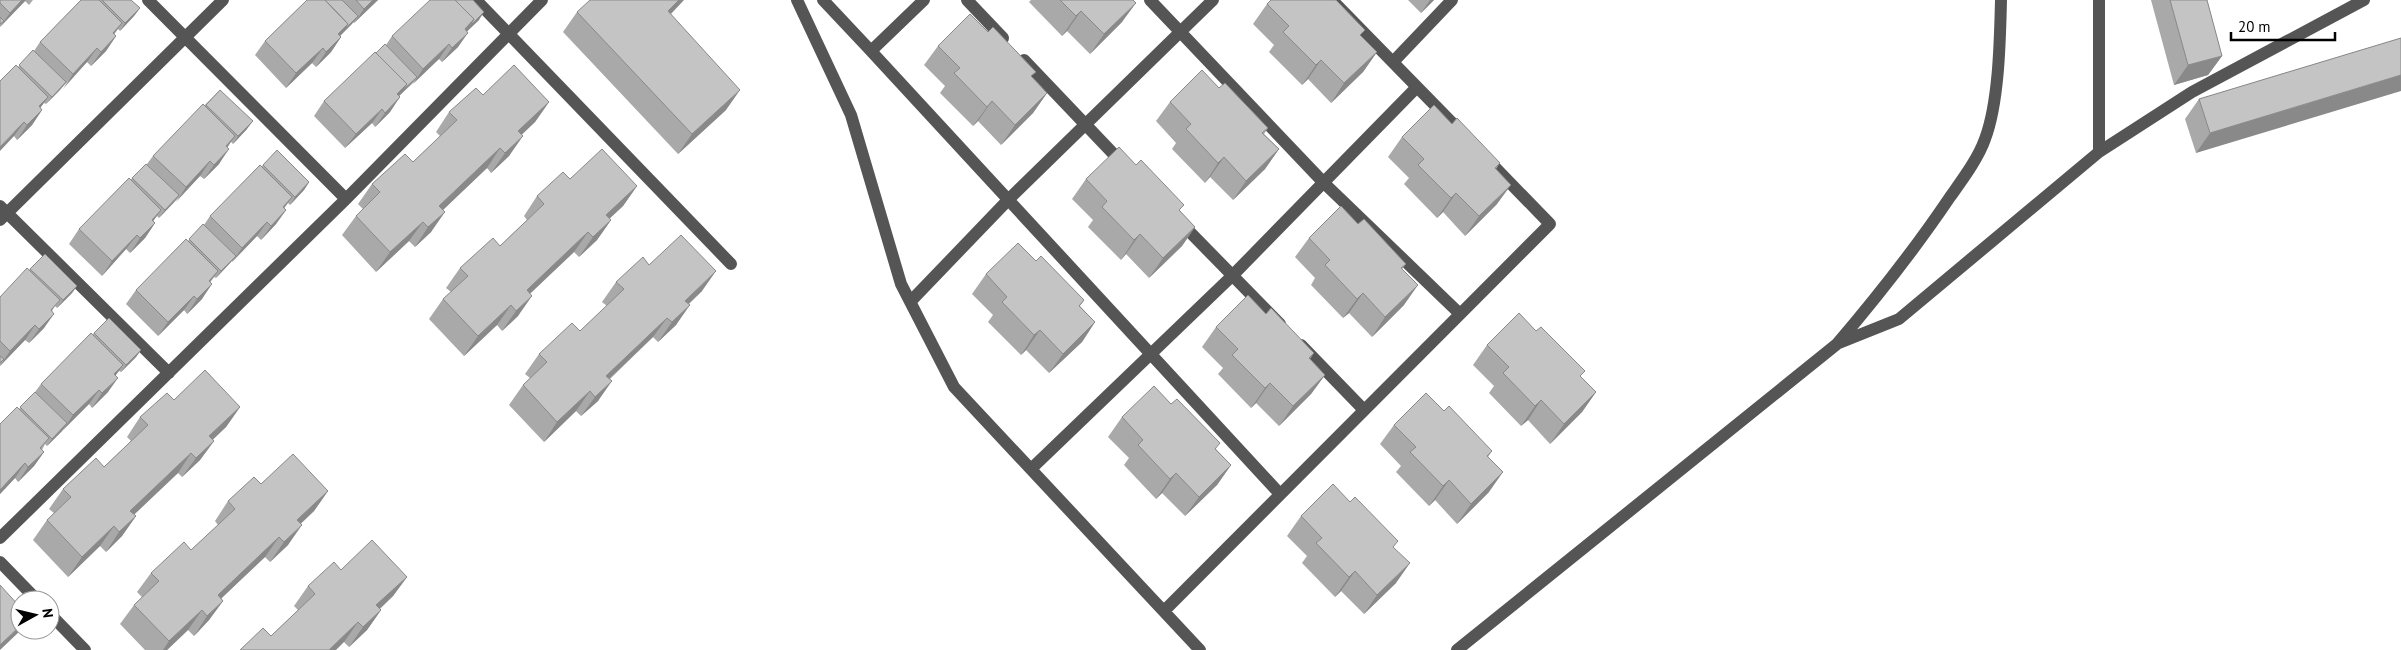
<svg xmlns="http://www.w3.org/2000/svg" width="2401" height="650" font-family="'PT Sans',sans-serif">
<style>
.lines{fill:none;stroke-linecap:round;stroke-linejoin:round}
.minor{stroke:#555;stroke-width:12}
.wall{fill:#a9a9a9}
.shaded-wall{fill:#898989}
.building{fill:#c4c4c4;stroke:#898989}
</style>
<rect width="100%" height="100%" fill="#fff"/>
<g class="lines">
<!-- minor -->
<path class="minor" d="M148 0 346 199
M476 0 731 264
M797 0 851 115 901 284 954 387 1200 650
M823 0 871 51 924 0
M967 0 1003 38
M1150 0 1324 183 1460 314
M1332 0 1464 135
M871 51 1280 494
M1024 60 1124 165
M1393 62 1452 0
M2099 152 2192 92 2364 0
M0 206 169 373
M0 220 223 0
M1180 222 1280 324
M910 302 1008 200 1213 0
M1839 343 1899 319 2099 152V0
M1301 345 1364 410
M1031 469 1232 276 1417 87
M0 538 346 199 542 0
M0 562 37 600
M1164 611 1550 224 1485 157
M50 614 85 650
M1457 650 1837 344C1877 297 1915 249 1950 197 1962 180 1978 159 1985 139 1999 102 2000 40 2001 0"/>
</g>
<!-- wall -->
<path class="wall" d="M0 0H33L29 5 25 1 0 27Z
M81 0H131L140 8 134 16 120 31 118 29 114 34 116 36 106 51 91 66 87 62 46 104 44 103 40 108 42 110 32 125 17 140 14 136 18 67 34 51 40 42Z
M307 0H378L354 23 353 22 340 36 341 37 331 52 316 67 312 63 286 88 255 55 265 41Z
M1031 0H1133L1122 22 1090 54 1067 31 1062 36 1029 2Z
M1408 0H1434L1421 13Z
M2151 0H2207L2222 56 2208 75 2174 85Z
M1267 4 1361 36 1377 52 1363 72 1331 103 1308 79 1302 85 1269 52 1274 45 1253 24Z
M577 12 671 14 726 110 678 154 563 32Z
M479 20 467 31 458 47 442 62 439 59 399 96 390 112 375 127 372 123 345 148 314 116 324 101 376 53 386 45 392 36Z
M2401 38 2196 153 2185 119 2199 99Z
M938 46 1032 77 1047 93 1033 113 1001 145 978 121 973 126 940 93 945 86 924 65Z
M1219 88 1268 128 1264 134 1279 149 1265 169 1233 200 1210 177 1205 183 1172 149 1176 143 1156 121 1170 102Z
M220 90 247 129 233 144 231 142 227 148 219 164 204 179 200 176 159 218 157 216 153 221 155 223 145 238 130 253 126 249 102 276 69 244 79 229 147 164 153 156Z
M483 95 549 102 535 122 522 134 509 156 491 173 487 168 443 210 431 232 415 247 409 241 376 272 342 235 356 216 363 209 358 204 372 184 413 162 440 136 436 132 449 112Z
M1452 124 1500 163 1496 169 1497 204 1465 236 1443 212 1437 218 1404 184 1409 178 1388 157 1402 137Z
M263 165 309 182 304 190 290 205 288 203 284 208 286 210 276 224 261 240 257 236 232 262V261L216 278 214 277 210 282 202 299 187 314 184 310 158 336 126 304 136 290 188 241 204 225 210 216Z
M570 179 637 186 623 206 609 219 611 220 597 240 579 257 574 252 530 293 518 316 502 331 497 325 464 356 429 319 443 299 451 292 446 288 460 268 500 246 527 220 524 216 537 196Z
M1086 179 1180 211 1195 227 1182 246 1149 278 1126 254 1121 260 1088 227 1093 220 1072 199Z
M1358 224 1406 264 1402 269 1404 305 1372 337 1349 313 1343 318 1311 285 1315 278 1295 257 1309 238Z
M1036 261 1084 300 1080 306 1095 322 1082 342 1049 373 1026 350 1021 355 988 322 993 315 972 294 986 274Z
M649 265 702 291 689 304 676 325 658 342 653 337 610 379 598 401 581 416 576 411 544 442 509 405 523 385 530 378 525 374 539 354 580 331 607 306 602 302 616 282Z
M30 269 77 286 72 293 57 308 55 306 52 311 44 328 29 343 25 340 0 366V297Z
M1266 314 1314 353 1310 359 1325 375 1311 394 1279 426 1256 403 1251 408 1218 374 1223 368 1202 347 1216 327Z
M94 333 141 350 136 357 121 372 119 371 115 376 108 392 92 408 89 404 47 446 45 444 42 450 44 452 34 466 18 482 15 478 0 494V424L19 409 35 392 41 384Z
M1487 345 1581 377 1596 392 1582 412 1550 444 1528 420 1521 426 1489 393 1494 386 1473 365Z
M174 400 240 407 226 427 213 439 214 441 200 460 182 477 178 473 134 514 136 516 122 536 106 552 100 546 68 577 33 540 47 520 54 513 49 509 63 489 104 467 131 441 127 437 140 417Z
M1444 411 1492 451 1488 457 1489 492 1457 524 1435 500 1429 506 1396 472 1401 466 1380 444 1394 425Z
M1122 417 1216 449 1231 465 1217 485 1185 516 1162 493 1156 499 1124 465 1129 458 1108 437Z
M261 484 328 491 314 511 300 524 288 545 270 562 265 557 221 598 223 601 209 620 194 636 188 630 167 650H145L120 624 134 605 142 597 137 592 151 573 191 550 218 525 215 521 228 501Z
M1301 516 1394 548 1396 583 1364 614 1341 591 1335 597 1302 563 1307 556 1287 536Z
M341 570 407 577 393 596 380 609 381 610 367 630 349 647 344 642 271 636 298 610 294 606 308 586Z"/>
<!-- shaded-wall -->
<path class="shaded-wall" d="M22 0H26L0 27 10 13Z
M373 0H378L354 23 364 9Z
M679 0H684L655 31 668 11Z
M1430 0H1434L1421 13Z
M1136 3 1122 22 1090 54 1104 34Z
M140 8 134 16 120 31 125 23Z
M1081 11 1067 31 1062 36 1076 16Z
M484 12 479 20 455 43 465 29 474 19Z
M358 16 352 24 328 48 338 34 348 24Z
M122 23 112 37 113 33Z
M468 33 458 47 442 62 452 48Z
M116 36 106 51 91 66 101 52Z
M341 37 331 52 316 67 326 52Z
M449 44 439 59 413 84 423 69Z
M97 48 87 62 63 89 73 74Z
M323 48 312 63 286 88 296 73Z
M1377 52 1363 72 1331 103 1344 83Z
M2222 56 2208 75 2174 85 2188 65Z
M1321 60 1308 79 1302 85 1316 65Z
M2401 75V91L2196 153 2210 133Z
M417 77 411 84 387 108 397 94 407 84Z
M66 82 60 90 46 104 52 97Z
M740 90 726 110 678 154 692 134Z
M1047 93 1033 113 1001 145 1015 125Z
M48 97 38 111 39 106Z
M400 97 390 112 375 127 385 113Z
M992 101 978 121 973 126 987 107Z
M549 102 535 122 505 151 518 131Z
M382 109 372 123 345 148 356 134Z
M42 110 32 125 17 140 27 125Z
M253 121 247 129 233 144 238 136Z
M24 122 14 136 0 151V147Z
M235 136 225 150 226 146Z
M523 136 509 156 491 173 505 153Z
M500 148 487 168 426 226 439 206Z
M229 149 219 164 204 179 214 165Z
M1279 149 1265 169 1233 200 1246 181Z
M1224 157 1210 177 1205 183 1218 163Z
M210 161 200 176 176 202 186 187Z
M309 182 304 190 290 205 295 197Z
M1511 185 1497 204 1465 236 1479 216Z
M637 186 623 206 592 235 606 215Z
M1456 193 1443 212 1437 218 1451 198Z
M179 195 173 203 159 218 165 210Z
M292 197 282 211 283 207Z
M161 210 151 224 152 220Z
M286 210 276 224 261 240 271 226Z
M445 212 431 232 415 247 428 227Z
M611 220 597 240 579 257 593 237Z
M267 222 257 236 232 262 242 248Z
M423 222 409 241 376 272 390 252Z
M155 223 145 238 130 253 140 238Z
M1195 227 1182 246 1149 278 1163 258Z
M588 232 574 252 513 310 527 290Z
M1140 234 1126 254 1121 260 1134 240Z
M137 235 126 249 102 276 112 261Z
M236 256 230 263 216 278 221 271Z
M218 271 208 285 209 281Z
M716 271 702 291 671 320 685 301Z
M212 284 202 299 187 314 197 299Z
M1418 285 1404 305 1372 337 1385 317Z
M77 286 72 293 57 308 63 300Z
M1363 293 1349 313 1343 318 1357 299Z
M194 296 184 310 158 336 168 322Z
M532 296 518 316 502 331 516 311Z
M511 305 497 325 464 356 478 336Z
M690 305 676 325 658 342 672 322Z
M54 314 44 328 29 343 39 329Z
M667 318 653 337 592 395 606 376Z
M1095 322 1082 342 1049 373 1063 354Z
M35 325 25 340 0 366 10 351Z
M1040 330 1026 350 1021 355 1034 335Z
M141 350 136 357 121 372 126 365Z
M123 365 113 379 114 374Z
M1325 375 1311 394 1279 426 1293 406Z
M118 378 108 392 92 408 102 393Z
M612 381 598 401 581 416 595 397Z
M1270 383 1256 403 1251 408 1265 388Z
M99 390 89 404 63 430 73 415Z
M590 391 576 411 544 442 557 422Z
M1596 392 1582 412 1550 444 1564 424Z
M1541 400 1528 420 1521 426 1535 406Z
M240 407 226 427 196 456 209 436Z
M67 423 62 431 47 446 52 439Z
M214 441 200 460 182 477 196 458Z
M44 452 34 466 18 482 28 467Z
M191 453 178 473 117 531 130 511Z
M25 463 15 478 0 494V490Z
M1231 465 1217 485 1185 516 1199 497Z
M1503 472 1489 492 1457 524 1471 504Z
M1176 473 1162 493 1156 499 1170 479Z
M1449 480 1435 500 1429 506 1443 486Z
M328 491 314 511 284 540 297 520Z
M136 516 122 536 106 552 119 532Z
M302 525 288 545 270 562 284 542Z
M114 526 100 546 68 577 82 557Z
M279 537 265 557 204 615 218 595Z
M1410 563 1396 583 1364 614 1377 595Z
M1355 571 1341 591 1335 597 1349 577Z
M407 577 393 596 362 625 376 605Z
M223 601 209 620 194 636 207 616Z
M202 610 188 630 167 650H163L169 641Z
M381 610 367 630 349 647 363 627Z
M358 622 344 642 336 650H329Z
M20 626V631L0 650V645Z"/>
<!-- building -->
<path class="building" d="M0 0H22L10 13 0 3Z
M81 0H99L122 23 113 33 116 36 101 52 97 48 73 74 40 42Z
M102 0H131L140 8 125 23Z
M307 0H325L348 24 338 34 341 37 326 52 323 48 296 73 265 41Z
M325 0H342L358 16 343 31 348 24Z
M356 0H373L364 9Z
M430 0H455L474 19 465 29 468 33 452 48 449 44 423 69 392 36Z
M455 0H473L484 12 470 26 474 19Z
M590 0H679L668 11 740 90 692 134 577 12Z
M1060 0H1133L1136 3 1104 34 1081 11 1076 16Z
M1271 0H1336L1365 30 1360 35 1377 52 1344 83 1321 60 1316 65 1283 32 1289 26 1267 4Z
M2170 0H2207L2222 56 2188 65Z
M970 14 988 32 993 27 1036 72 1031 76 1047 93 1015 125 992 101 987 107 954 73 960 68 938 46Z
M0 17 4 21 0 24Z
M2401 38V75L2210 133 2199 99Z
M385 44 417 77 402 91 407 84 376 53Z
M33 50 66 82 52 97 19 65Z
M375 52 407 84 397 94 400 97 385 113 382 109 356 134 324 101Z
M16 65 48 97 39 106 42 110 27 125 24 122 0 147V81Z
M514 65 549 102 518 131 523 136 505 153 500 148 439 206 445 212 428 227 423 222 390 252 356 216 380 192 372 184 405 154 413 162 457 120 449 112 476 88 483 95Z
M1202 70 1219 88 1225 83 1268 128 1262 133 1279 149 1246 181 1224 157 1218 163 1186 129 1191 124 1170 102Z
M220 90 253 121 238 136 206 105Z
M203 104 235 136 226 146 229 149 214 165 210 161 186 187 153 156Z
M1434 105 1452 124 1457 118 1500 163 1495 168 1511 185 1479 216 1456 193 1451 198 1418 165 1424 159 1402 137Z
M1119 147 1136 165 1141 160 1184 205 1179 210 1195 227 1163 258 1140 234 1134 240 1102 207 1107 201 1086 179Z
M602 149 637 186 606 215 611 220 593 237 588 232 527 290 532 296 516 311 511 305 478 336 443 299 468 276 460 268 493 238 500 246 544 204 537 196 563 172 570 179Z
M277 150 309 182 295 197 263 165Z
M146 164 179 195 165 210 132 178Z
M260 165 292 197 283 207 286 210 271 226 267 222 242 248 210 216Z
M129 178 161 210 152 220 155 223 140 238 137 235 112 261 79 229Z
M1341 206 1358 224 1364 219 1406 264 1401 268 1418 285 1385 317 1363 293 1357 299 1325 265 1330 260 1309 238Z
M203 224 236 256 221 271 189 239Z
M681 235 716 271 685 301 690 305 672 322 667 318 606 376 612 381 595 397 590 391 557 422 523 385 547 362 539 354 572 323 580 331 624 289 616 282 643 257 649 265Z
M186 239 218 271 209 281 212 284 197 299 194 296 168 322 136 290Z
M1018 243 1036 261 1041 256 1084 300 1079 306 1095 322 1063 354 1040 330 1034 335 1002 302 1007 297 986 274Z
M45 254 77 286 63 300 30 269Z
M27 268 60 300 51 310 54 314 39 329 35 325 10 351 0 341V297Z
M1248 295 1266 314 1271 308 1314 353 1309 358 1325 375 1293 406 1270 383 1265 388 1232 355 1238 349 1216 327Z
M1519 313 1536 331 1541 327 1585 371 1580 376 1596 392 1564 424 1541 400 1535 406 1503 373 1509 367 1487 345Z
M109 318 141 350 126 365 94 333Z
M91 333 123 365 114 374 118 378 102 393 99 390 73 415 41 384Z
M0 356 4 359 0 363Z
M205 370 240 407 209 436 214 441 196 458 191 453 130 511 136 516 119 532 114 526 82 557 47 520 71 497 63 489 96 458 104 467 148 425 140 417 167 393 174 400Z
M1154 386 1171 404 1177 399 1220 443 1215 449 1231 465 1199 497 1176 473 1170 479 1138 445 1143 440 1122 417Z
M35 392 67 423 52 439 20 407Z
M1426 393 1444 411 1449 406 1492 451 1487 456 1503 472 1471 504 1449 480 1443 486 1410 452 1416 447 1394 425Z
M17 407 49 438 40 448 44 452 28 467 25 463 0 490V424Z
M293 454 328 491 297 520 302 525 284 542 279 537 218 595 223 601 207 616 202 610 169 641 134 605 159 581 151 573 184 542 191 550 235 509 228 501 254 477 261 484Z
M1333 484 1350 502 1355 497 1398 541 1393 547 1410 563 1377 595 1355 571 1349 577 1316 543 1322 538 1301 516Z
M372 540 407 577 376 605 381 610 363 627 358 622 329 650H240L263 628 271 636 315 594 308 586 334 562 341 570Z
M0 585 20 607V626L0 645Z"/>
<!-- north arrow -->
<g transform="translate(35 615) rotate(82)"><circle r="24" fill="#ffffff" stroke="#999999"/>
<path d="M0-4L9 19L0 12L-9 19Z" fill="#000000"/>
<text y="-8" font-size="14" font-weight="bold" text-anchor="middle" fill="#000000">N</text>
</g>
<!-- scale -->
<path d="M2231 32v8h104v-8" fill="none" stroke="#000000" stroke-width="2.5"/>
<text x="2238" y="32" font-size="15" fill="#000000" stroke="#ffffff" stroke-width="4" paint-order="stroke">20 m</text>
</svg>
